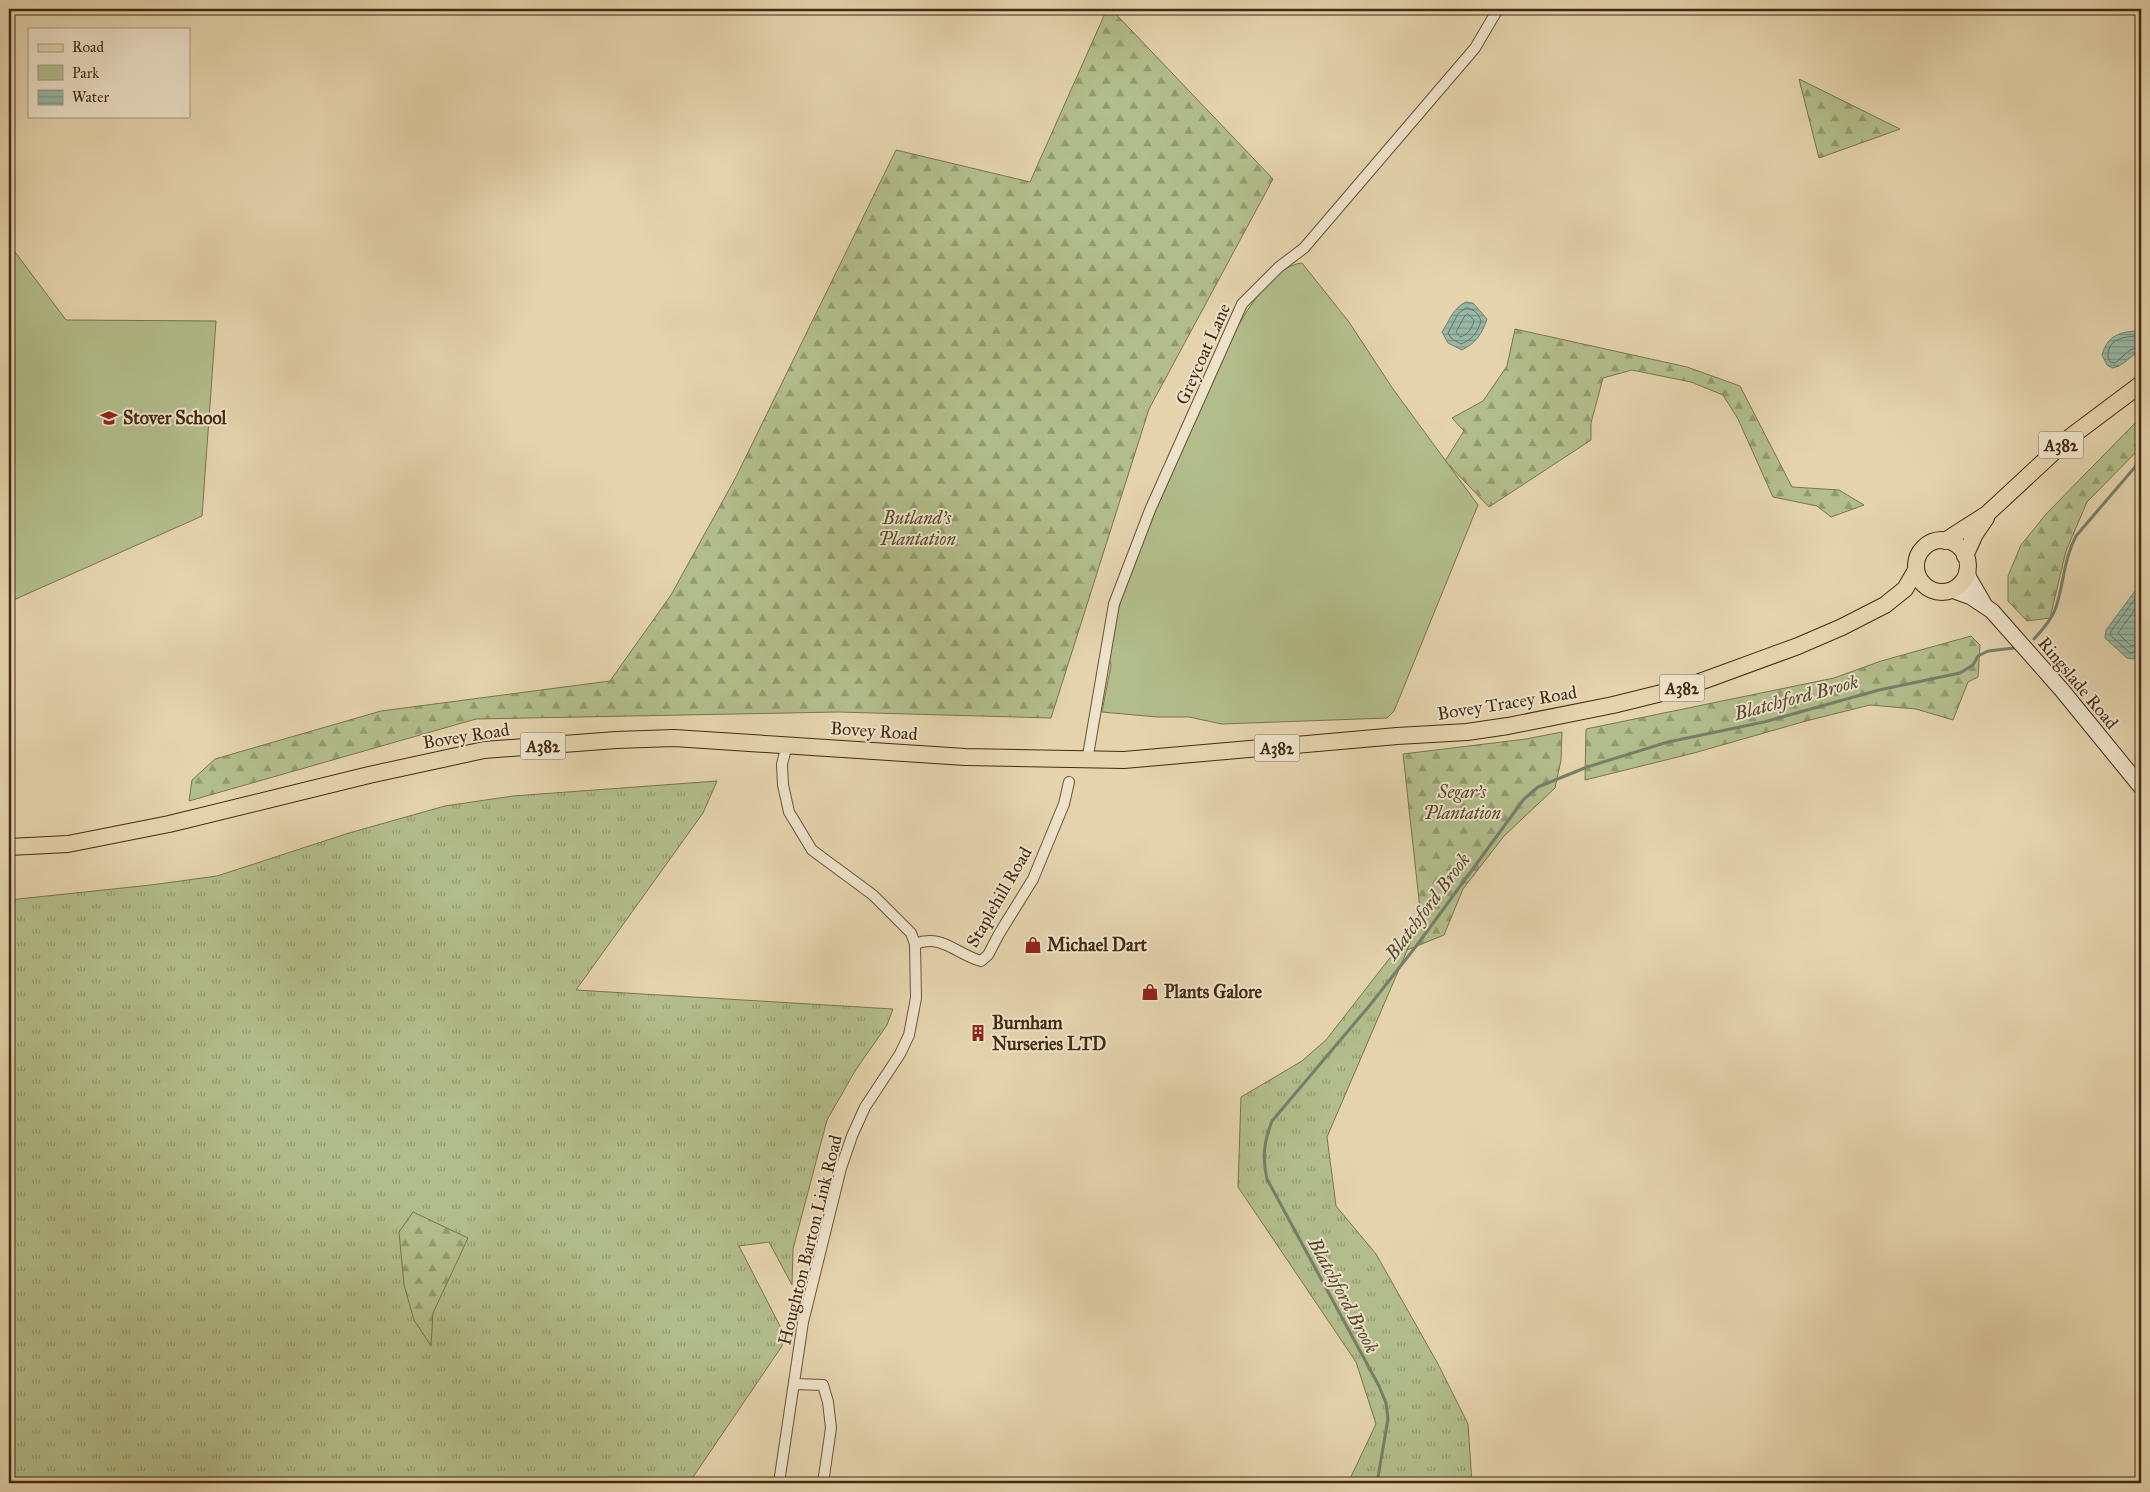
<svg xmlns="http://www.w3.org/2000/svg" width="2150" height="1492" font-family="'IM FELL Great Primer',serif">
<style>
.grass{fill:url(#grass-tufts);stroke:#7a744e}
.forest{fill:url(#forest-firs);stroke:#7a744e}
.park{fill:#b2bd8b;stroke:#7a744e}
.water{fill:url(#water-rules);stroke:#757f6a}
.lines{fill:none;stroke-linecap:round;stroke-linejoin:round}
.shore{stroke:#6c715b;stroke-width:1}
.stream{stroke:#757f6a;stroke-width:3}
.street-casing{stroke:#6b5437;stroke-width:12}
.secondary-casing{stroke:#432a10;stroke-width:17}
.primary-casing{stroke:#432a10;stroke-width:18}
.street{stroke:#ede2ca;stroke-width:10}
.secondary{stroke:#ede2ca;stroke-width:15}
.primary{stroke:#e4d3ad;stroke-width:16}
.labels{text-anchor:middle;stroke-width:4;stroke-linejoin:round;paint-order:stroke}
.shield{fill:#ede2ca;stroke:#766148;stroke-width:1}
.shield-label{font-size:16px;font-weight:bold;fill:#432a10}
.street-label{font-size:18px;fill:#432a10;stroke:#ede2ca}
.poi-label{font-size:18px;font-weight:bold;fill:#432a10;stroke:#ede2ca;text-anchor:start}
.park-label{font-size:18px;font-style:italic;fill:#594729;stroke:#ede2ca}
.water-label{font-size:19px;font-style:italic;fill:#54462e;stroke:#ede2ca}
</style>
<defs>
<pattern id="grass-tufts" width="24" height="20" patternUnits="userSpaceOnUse" patternTransform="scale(1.25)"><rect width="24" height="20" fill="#b2bd8b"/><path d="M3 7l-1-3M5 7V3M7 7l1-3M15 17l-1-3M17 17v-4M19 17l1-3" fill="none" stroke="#929a70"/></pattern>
<pattern id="forest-firs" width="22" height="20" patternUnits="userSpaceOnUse" patternTransform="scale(1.25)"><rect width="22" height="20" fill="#b2bd8b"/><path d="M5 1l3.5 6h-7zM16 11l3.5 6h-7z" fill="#929a70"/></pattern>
<pattern id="water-rules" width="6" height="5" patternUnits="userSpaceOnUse" patternTransform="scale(1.25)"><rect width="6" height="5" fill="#96b8a6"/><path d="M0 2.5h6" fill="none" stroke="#7c9686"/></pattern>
</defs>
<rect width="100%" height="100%" fill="#e4d3ad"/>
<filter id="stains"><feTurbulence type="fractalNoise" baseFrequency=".004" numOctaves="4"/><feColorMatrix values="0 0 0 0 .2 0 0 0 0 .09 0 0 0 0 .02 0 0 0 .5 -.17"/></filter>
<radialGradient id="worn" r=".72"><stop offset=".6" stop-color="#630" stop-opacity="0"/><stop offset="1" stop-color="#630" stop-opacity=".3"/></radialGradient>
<!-- grass -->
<path class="grass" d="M717 781 703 813 576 990 893 1009 887 1025 855 1071 827 1120 793 1249 792 1285 769 1242 739 1246 783 1332 782 1346 689 1483H9V900L151 885 217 876 349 833 445 806 513 796Z
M1421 918 1327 1137 1336 1206 1376 1254 1438 1364 1468 1424 1472 1483H1348L1376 1424 1356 1362 1238 1187 1241 1097 1302 1061 1326 1040Z"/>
<!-- forest -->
<path class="forest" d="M1107 9H1111L1273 179 1149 409 1051 718 838 712 476 719 189 801 192 780 215 759 381 711 610 681 671 595 736 477 896 150 1030 182Z
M1799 79 1900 129 1819 158Z
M1515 329 1687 367 1740 386 1792 487 1839 490 1864 505 1831 517 1817 506 1773 497 1738 419 1723 395 1691 382 1632 370 1603 378 1591 423V440L1489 507 1445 461 1464 431 1452 418 1483 401 1507 366Z
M2141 417V447L2087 502 2066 551 2050 618 2027 621 2008 601V576L2021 545 2047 513Z
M1971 636 1980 645 1978 677 1968 682 1953 720 1916 709 1870 705 1806 721 1694 753 1585 780 1586 729 1834 678 1881 661Z
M1562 732 1561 760 1555 788 1504 836 1463 889 1444 935 1407 950 1421 918 1403 754 1526 739Z
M413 1212 468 1238 433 1313 431 1346 414 1320 404 1285 399 1232Z"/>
<!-- park -->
<path class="park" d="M9 244 66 320 216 321 202 516 9 602Z
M1302 263 1349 322 1393 389 1478 505 1394 711 1387 718 1222 724 1189 717H1157L1102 712 1111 665 1108 654 1121 599 1134 559 1236 330C1247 308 1276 265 1302 263Z"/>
<!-- water -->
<path class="water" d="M1466 302 1473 303 1487 319C1482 334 1476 343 1462 350L1448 343 1442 332C1449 321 1454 307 1466 302Z
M2134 331 2141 332V350C2131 355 2123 367 2112 368L2107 365 2102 355C2107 337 2117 333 2134 331Z
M2141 583V653L2134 659 2127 658 2105 638 2106 630Z"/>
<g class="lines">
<!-- shore -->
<path class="shore" d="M1466 308C1473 308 1479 314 1481 321 1478 332 1472 340 1461 344L1452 339 1448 333 1458 314Z
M1468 314 1474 320C1473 327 1468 335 1460 337L1456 332 1464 317Z
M2141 336C2126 336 2107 338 2108 357L2110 362 2115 363 2130 350 2141 346
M2141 591 2111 631 2110 635 2130 653 2141 650
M2141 601 2118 633 2131 646 2141 643"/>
<!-- stream -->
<path class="stream" d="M2034 639C2043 629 2052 619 2056 607 2064 583 2064 558 2076 536L2141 460
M1377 1483 1388 1419 1386 1403 1379 1386 1267 1179C1262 1158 1264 1141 1272 1121L1370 1005 1417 945 1524 799 1538 787 1587 767 1668 742 1764 722 1879 690 1960 673 1973 665 1978 656 1988 651 2014 648"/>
<!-- street casing -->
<g class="street-casing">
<path id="street" d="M1087 761 1114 604 1150 510 1242 304 1279 267 1304 248 1475 48 1498 9
M915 944C941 933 958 955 981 961L988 955 999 934 1033 879 1064 804 1069 782
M795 1384 823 1385 828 1402 831 1428 823 1483
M779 1483 803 1322 841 1168 852 1136 865 1107 900 1054 909 1035 916 998 915 944 911 933 873 895 812 850 789 812 783 785 782 764 787 745"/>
</g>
<!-- secondary casing -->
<g class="secondary-casing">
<path id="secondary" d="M1967 571 1969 578 1984 604
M1952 590 1971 597 1992 611 2061 689 2141 787"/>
</g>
<!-- primary casing -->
<g class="primary-casing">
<path id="primary" d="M1916 566a26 26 0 1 1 52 0a26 26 0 1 1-52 0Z
M1945 541 1987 514 2069 438 2141 384
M1965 556 1975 534 1986 518
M9 847 68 844 169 824 369 775 484 750 616 740 674 738 965 757 1124 760 1397 736 1467 732 1508 726 1613 705 1686 687 1798 646 1842 627 1885 605 1905 589 1916 570"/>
</g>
<!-- street -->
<use href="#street" class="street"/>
<!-- secondary -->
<use href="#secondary" class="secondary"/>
<!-- primary -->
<use href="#primary" class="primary"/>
</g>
<!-- icons -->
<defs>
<g id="school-bare" transform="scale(1.35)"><path d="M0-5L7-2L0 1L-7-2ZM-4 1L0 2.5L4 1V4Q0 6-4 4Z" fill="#8f2418" stroke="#ede2ca" stroke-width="2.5" paint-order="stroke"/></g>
<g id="shop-bare" transform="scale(1.35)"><path d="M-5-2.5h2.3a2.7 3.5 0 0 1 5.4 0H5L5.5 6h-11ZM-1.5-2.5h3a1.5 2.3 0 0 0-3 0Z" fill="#8f2418" stroke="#ede2ca" stroke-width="2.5" paint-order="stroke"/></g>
<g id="building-bare" transform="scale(1.35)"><path d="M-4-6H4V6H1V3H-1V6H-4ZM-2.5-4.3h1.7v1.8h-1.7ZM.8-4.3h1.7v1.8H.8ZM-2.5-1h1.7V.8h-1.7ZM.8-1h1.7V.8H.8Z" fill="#8f2418" stroke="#ede2ca" stroke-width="2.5" paint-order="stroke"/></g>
</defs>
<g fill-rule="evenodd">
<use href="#school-bare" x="109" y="418"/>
<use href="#shop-bare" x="1033" y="945"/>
<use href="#shop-bare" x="1150" y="992"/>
<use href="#building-bare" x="978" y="1033"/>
</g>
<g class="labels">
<!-- shield labels -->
<g class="shield">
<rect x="2038.5" y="431.5" width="45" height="27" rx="4"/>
<rect x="1659.5" y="674.5" width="45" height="27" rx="4"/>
<rect x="520.5" y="732.5" width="45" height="27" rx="4"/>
<rect x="1254.5" y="734.5" width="45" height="27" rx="4"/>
</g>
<g class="shield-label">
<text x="2061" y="451">A382</text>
<text x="1682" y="694">A382</text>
<text x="543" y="752">A382</text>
<text x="1277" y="754">A382</text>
</g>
<!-- street labels -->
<g class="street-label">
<text transform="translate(1203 354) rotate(-66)" y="6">Greycoat Lane</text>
<text transform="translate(2078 683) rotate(50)" y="6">Ringslade Road</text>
<text transform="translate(1507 703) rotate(-9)" y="6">Bovey Tracey Road</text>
<text transform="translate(874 731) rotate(4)" y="6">Bovey Road</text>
<text transform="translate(466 736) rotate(-9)" y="6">Bovey Road</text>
<text transform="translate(999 897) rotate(-60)" y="6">Staplehill Road</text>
<text transform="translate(810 1240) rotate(-76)" y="6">Houghton Barton Link Road</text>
</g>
<!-- poi labels -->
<g class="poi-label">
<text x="123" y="424">Stover School</text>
<text x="1047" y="951">Michael Dart</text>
<text x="1164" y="998">Plants Galore</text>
<text x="992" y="1029">Burnham<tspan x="992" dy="21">Nurseries LTD</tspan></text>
</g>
<!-- park labels -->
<g class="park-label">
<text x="917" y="524">Butland's<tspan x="917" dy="21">Plantation</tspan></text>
<text x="1462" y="798">Segar's<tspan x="1462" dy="21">Plantation</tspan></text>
</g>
<!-- water labels -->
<g class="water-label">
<text transform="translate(1796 697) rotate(-15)" y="7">Blatchford Brook</text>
<text transform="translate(1427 906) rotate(-53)" y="7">Blatchford Brook</text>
<text transform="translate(1344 1295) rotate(62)" y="7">Blatchford Brook</text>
</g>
</g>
<!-- margin -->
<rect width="2150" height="1492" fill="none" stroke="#e4d3ad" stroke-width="30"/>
<rect x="10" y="10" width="2130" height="1472" fill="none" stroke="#432a10" stroke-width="2.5"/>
<rect x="15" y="15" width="2120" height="1462" fill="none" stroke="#432a10"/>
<!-- legend -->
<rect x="28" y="28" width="162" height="90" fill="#ede2ca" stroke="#a99880"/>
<rect x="38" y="44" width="25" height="8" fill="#e4d3ad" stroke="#a99880"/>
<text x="72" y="52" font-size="15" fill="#432a10">Road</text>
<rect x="38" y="65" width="25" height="15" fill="#b2bd8b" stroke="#a99880"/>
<text x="72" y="78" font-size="15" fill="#432a10">Park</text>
<rect x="38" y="90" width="25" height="15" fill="url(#water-rules)" stroke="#a99880"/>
<text x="72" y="102" font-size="15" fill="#432a10">Water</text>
<rect width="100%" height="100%" filter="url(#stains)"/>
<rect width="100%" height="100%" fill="url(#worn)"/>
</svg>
